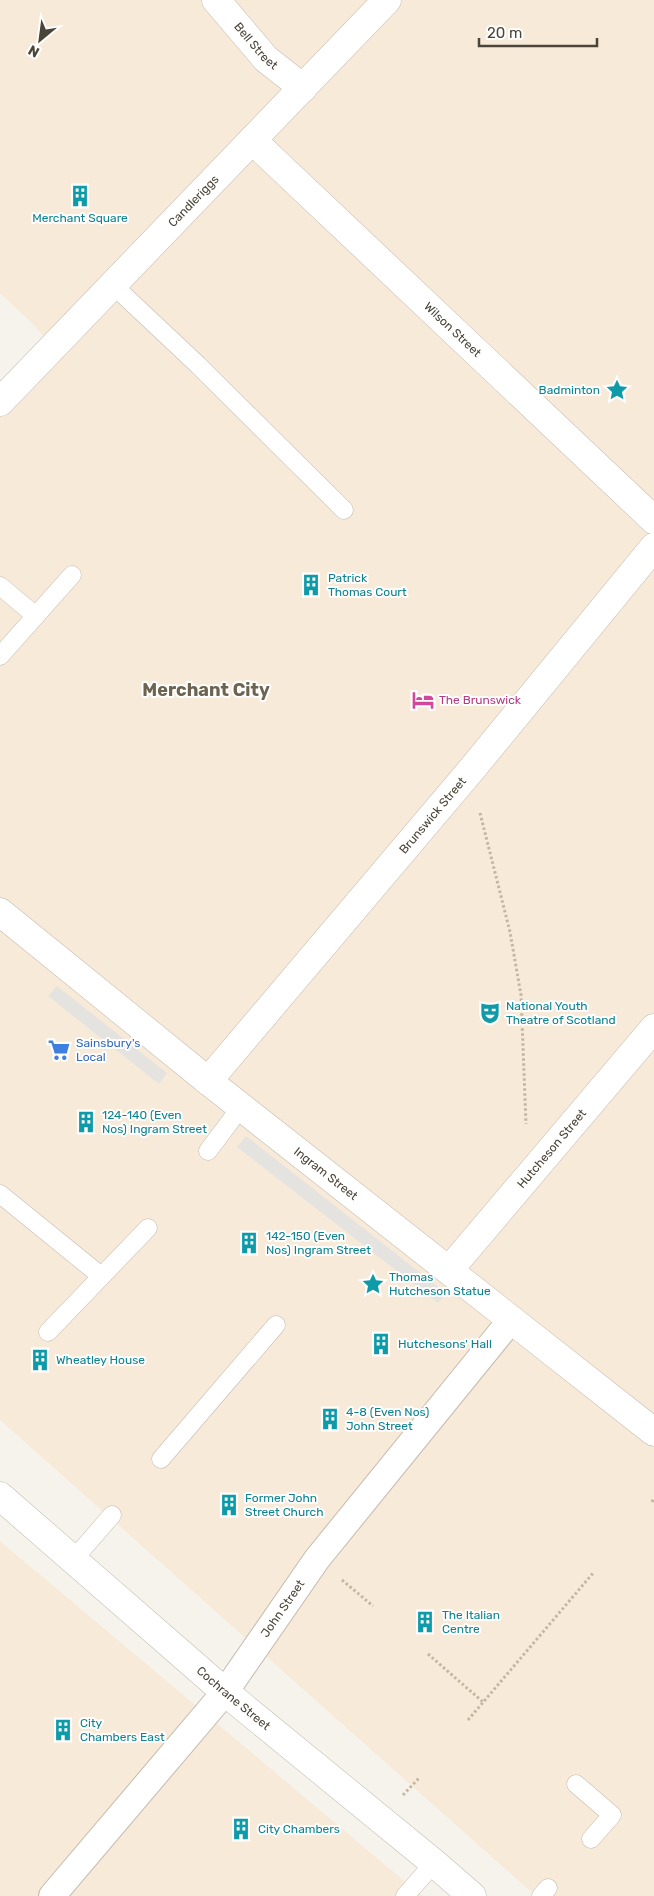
<svg xmlns="http://www.w3.org/2000/svg" width="654" height="1896" font-family="Rubik,sans-serif">
<style>
.commercial{fill:#f7ead8}
.parking{fill:#e5e3e0}
.lines{fill:none;stroke-linecap:round;stroke-linejoin:round}
.service-casing{stroke:#c2bbae;stroke-width:19}
.pedestrian-casing{stroke:#c2bbae;stroke-width:28}
.minor-casing{stroke:#c2bbae;stroke-width:29}
.path{stroke:#c4b79f;stroke-width:3;stroke-dasharray:2.5 2.5;stroke-linecap:butt}
.service{stroke:#fff;stroke-width:18}
.pedestrian{stroke:#fff;stroke-width:26}
.minor{stroke:#fff;stroke-width:28}
.labels{text-anchor:middle;stroke-width:4;stroke-linejoin:round;paint-order:stroke}
.street-label{font-size:12px;fill:#4b4439;stroke:#fff}
.culture-label{font-size:12px;fill:#0d838f;stroke:#fff;text-anchor:start}
.hotel-label{font-size:12px;fill:#b23c85;stroke:#fff;text-anchor:start}
.shop-label{font-size:12px;fill:#366cbe;stroke:#fff;text-anchor:start}
.district-label{font-size:18px;font-weight:bold;fill:#6e6250;stroke:#fff}
</style>
<rect width="100%" height="100%" fill="#f6f3ec"/>
<!-- commercial -->
<path class="commercial" d="M0 0H654V1896H536L0 1420V403L53 347 32 323 0 293Z
M0 1541 422 1896H0Z"/>
<!-- parking -->
<path class="parking" d="M57 986 167 1073 159 1084 48 996Z
M246 1136 446 1293 438 1303 237 1147Z"/>
<g class="lines">
<!-- service casing -->
<g class="service-casing">
<path id="service" d="M113 285 198 365 344 510
M0 586 36 616
M0 656 72 575
M208 1151 241 1107
M0 1194 101 1276
M48 1332 148 1228
M161 1459 276 1325
M73 1560 112 1515
M576 1784 612 1815 591 1839
M405 1896 434 1863
M541 1896 548 1888"/>
</g>
<!-- pedestrian casing -->
<g class="pedestrian-casing">
<g id="pedestrian">
<path id="s1" d="M52 1896 225 1692 317 1559 511 1320"/>
</g>
</g>
<!-- minor casing -->
<g class="minor-casing">
<g id="minor">
<path id="s2" d="M216 0 266 59 303 88"/>
<path id="s3" d="M252 140 654 520"/>
<path id="s4" d="M0 402 387 0"/>
<path id="s5" d="M0 912 208 1081 654 1432"/>
<path id="s6" d="M208 1081 472 769 654 547"/>
<path id="s7" d="M449 1270 654 1028"/>
<path id="s8" d="M0 1496 225 1692 434 1863 472 1896"/>
</g>
</g>
<!-- path -->
<path class="path" d="M480 813 510 932 521 995 526 1124
M652 1502 654 1498
M342 1580 373 1606
M428 1654 483 1702
M468 1720 594 1572
M403 1795 420 1777"/>
<!-- service -->
<use href="#service" class="service"/>
<!-- pedestrian -->
<use href="#pedestrian" class="pedestrian"/>
<!-- minor -->
<use href="#minor" class="minor"/>
</g>
<!-- icons -->
<defs>
<g id="building-bare" transform="scale(1.725)"><path d="M-4-6H4V6H1V3H-1V6H-4ZM-2.5-4.3h1.7v1.8h-1.7ZM.8-4.3h1.7v1.8H.8ZM-2.5-1h1.7V.8h-1.7ZM.8-1h1.7V.8H.8Z" fill="#0f9aa8" stroke="#fff" stroke-width="2.5" paint-order="stroke"/></g>
<g id="sight-bare" transform="scale(1.725)"><path d="M0-6L1.8-2.2L6-1.7L2.9 1.2L3.7 5.4L0 3.3L-3.7 5.4L-2.9 1.2L-6-1.7L-1.8-2.2Z" fill="#0f9aa8" stroke="#fff" stroke-width="2.5" paint-order="stroke"/></g>
<g id="hotel-bare" transform="scale(1.725)"><path d="M-6-4.5h1.5V1H6V5H4.5V3h-9V5H-6ZM-4 0a1.8 1.8 0 1 1 3.6 0ZM.5 0V-2.5h3Q6-2.5 6 0Z" fill="#d1479c" stroke="#fff" stroke-width="2.5" paint-order="stroke"/></g>
<g id="theatre-bare" transform="scale(1.725)"><path d="M-5-5.5Q0-4 5-5.5V0Q5 5 0 6Q-5 5-5 0ZM-3.3-2.5H-1v1.5H-3.3ZM1-2.5H3.3v1.5H1ZM-2.8 1Q0 5.5 2.8 1Z" fill="#0f9aa8" stroke="#fff" stroke-width="2.5" paint-order="stroke"/></g>
<g id="supermarket-bare" transform="scale(1.725)"><path d="M-6-5.5h2.5l.6 2H6L4.5 2H-2.5L-4.4-4H-6ZM-1.5 3.2a1.3 1.3 0 1 0 .1 0ZM3 3.2a1.3 1.3 0 1 0 .1 0Z" fill="#3f7fe0" stroke="#fff" stroke-width="2.5" paint-order="stroke"/></g>
</defs>
<g fill-rule="evenodd">
<use href="#building-bare" x="80" y="196"/>
<use href="#sight-bare" x="617" y="390"/>
<use href="#building-bare" x="311" y="585"/>
<use href="#hotel-bare" x="423" y="700"/>
<use href="#theatre-bare" x="490" y="1013"/>
<use href="#supermarket-bare" x="59" y="1050"/>
<use href="#building-bare" x="86" y="1122"/>
<use href="#building-bare" x="249" y="1243"/>
<use href="#sight-bare" x="373" y="1284"/>
<use href="#building-bare" x="381" y="1344"/>
<use href="#building-bare" x="40" y="1360"/>
<use href="#building-bare" x="330" y="1419"/>
<use href="#building-bare" x="229" y="1505"/>
<use href="#building-bare" x="425" y="1622"/>
<use href="#building-bare" x="63" y="1730"/>
<use href="#building-bare" x="241" y="1829"/>
</g>
<g class="labels">
<!-- street labels -->
<g class="street-label">
<text dy="4" stroke="none"><textPath href="#s2" startOffset="61">Bell Street</textPath></text>
<text dy="4" stroke="none"><textPath href="#s4" startOffset="279">Candleriggs</textPath></text>
<text dy="4" stroke="none"><textPath href="#s3" startOffset="276">Wilson Street</textPath></text>
<text dy="4" stroke="none"><textPath href="#s6" startOffset="348">Brunswick Street</textPath></text>
<text dy="4" stroke="none"><textPath href="#s7" startOffset="159">Hutcheson Street</textPath></text>
<text dy="4" stroke="none"><textPath href="#s5" startOffset="418">Ingram Street</textPath></text>
<text dy="4" stroke="none"><textPath href="#s1" startOffset="369">John Street</textPath></text>
<text dy="4" stroke="none"><textPath href="#s8" startOffset="309">Cochrane Street</textPath></text>
</g>
<!-- culture labels -->
<g class="culture-label">
<text x="80" y="222" text-anchor="middle">Merchant Square</text>
<text x="600" y="394" text-anchor="end">Badminton</text>
<text x="328" y="582">Patrick<tspan x="328" dy="14">Thomas Court</tspan></text>
<text x="506" y="1010">National Youth<tspan x="506" dy="14">Theatre of Scotland</tspan></text>
<text x="102" y="1119">124-140 (Even<tspan x="102" dy="14">Nos) Ingram Street</tspan></text>
<text x="266" y="1240">142-150 (Even<tspan x="266" dy="14">Nos) Ingram Street</tspan></text>
<text x="389" y="1281">Thomas<tspan x="389" dy="14">Hutcheson Statue</tspan></text>
<text x="398" y="1348">Hutchesons' Hall</text>
<text x="56" y="1364">Wheatley House</text>
<text x="346" y="1416">4-8 (Even Nos)<tspan x="346" dy="14">John Street</tspan></text>
<text x="245" y="1502">Former John<tspan x="245" dy="14">Street Church</tspan></text>
<text x="442" y="1619">The Italian<tspan x="442" dy="14">Centre</tspan></text>
<text x="80" y="1727">City<tspan x="80" dy="14">Chambers East</tspan></text>
<text x="258" y="1833">City Chambers</text>
</g>
<!-- hotel labels -->
<g class="hotel-label">
<text x="439" y="704">The Brunswick</text>
</g>
<!-- shop labels -->
<g class="shop-label">
<text x="76" y="1047">Sainsbury's<tspan x="76" dy="14">Local</tspan></text>
</g>
<!-- district labels -->
<g class="district-label">
<text x="206" y="696">Merchant City</text>
</g>
</g>
<!-- north arrow -->
<g transform="translate(40 40) rotate(209)" stroke="#ffffff" stroke-width="4" paint-order="stroke">
<path d="M0-4L9 19L0 12L-9 19Z" fill="#4b4439"/>
<text y="-8" font-size="14" font-weight="bold" text-anchor="middle" fill="#4b4439">N</text>
</g>
<!-- scale -->
<path d="M479 38v8h118v-8" fill="none" stroke="#4b4439" stroke-width="2.5"/>
<text x="487" y="38" font-size="15" fill="#4b4439" stroke="#ffffff" stroke-width="4" paint-order="stroke">20 m</text>
</svg>
